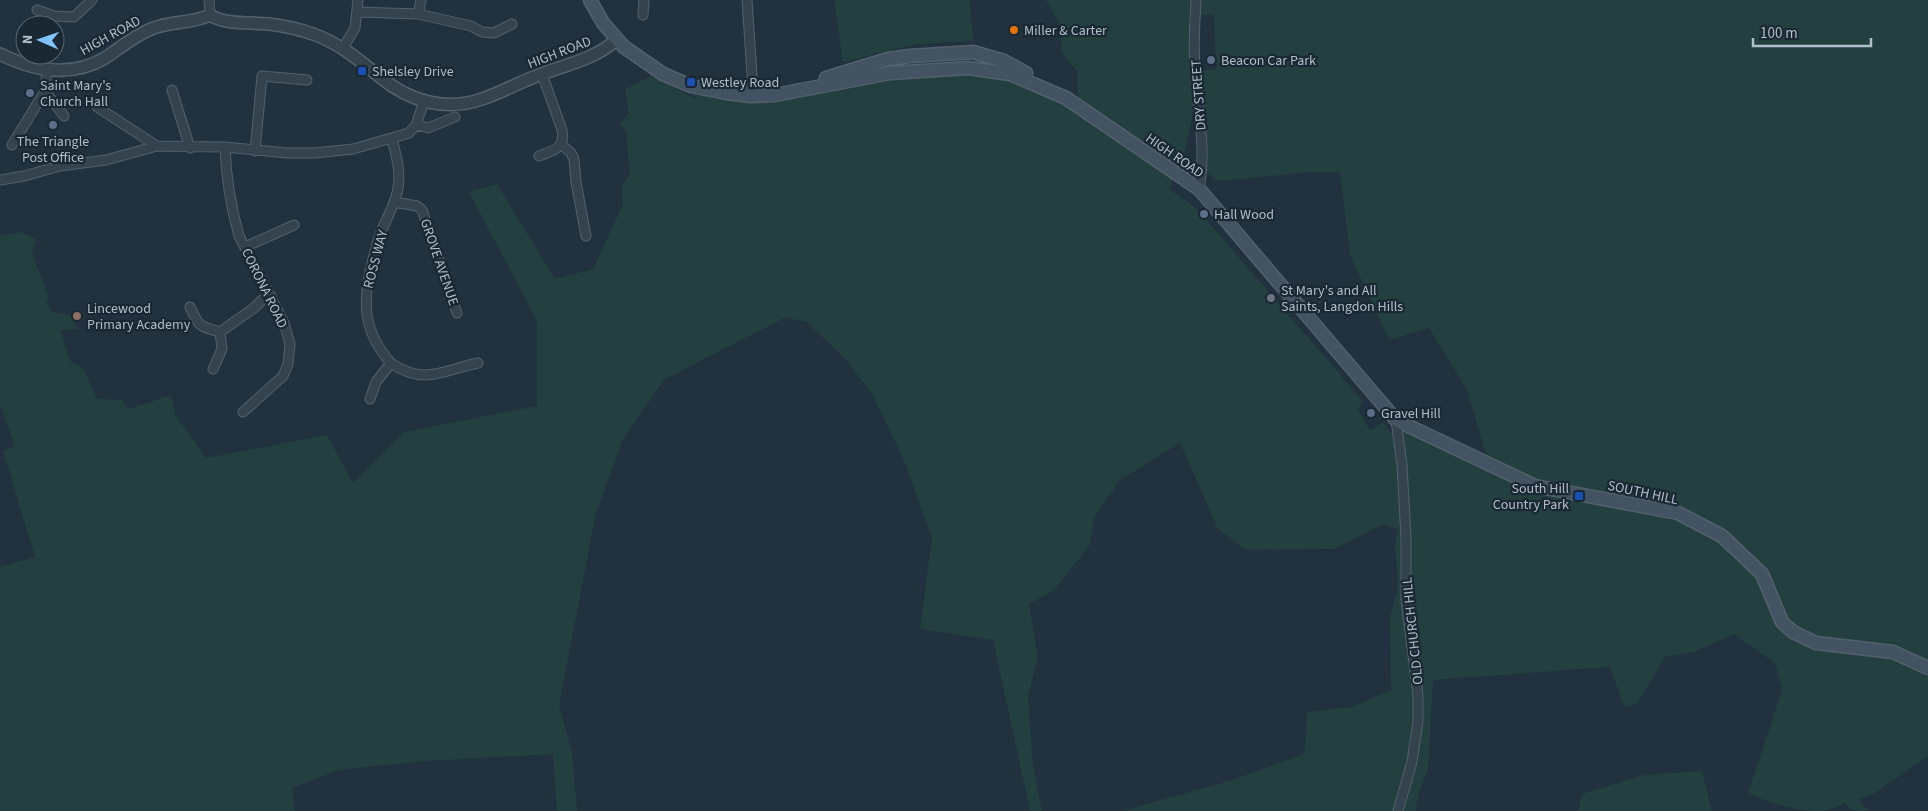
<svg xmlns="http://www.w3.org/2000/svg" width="1928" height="811" font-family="'Source Sans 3',sans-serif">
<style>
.green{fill:#233f3f;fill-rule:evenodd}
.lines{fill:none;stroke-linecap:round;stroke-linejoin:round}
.minor-casing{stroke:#53616c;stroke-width:11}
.tertiary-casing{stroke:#53616c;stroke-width:14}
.secondary-casing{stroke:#53616c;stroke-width:15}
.minor{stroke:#35434e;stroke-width:9}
.tertiary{stroke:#35434e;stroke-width:11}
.secondary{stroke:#435361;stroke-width:12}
.food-dot{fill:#e8710a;stroke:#1a2833;stroke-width:2}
.service-dot{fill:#5c6f8a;stroke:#1a2833;stroke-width:2}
.transit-dot{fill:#1a4fb4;stroke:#1a2833;stroke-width:2}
.worship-dot{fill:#6b7280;stroke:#1a2833;stroke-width:2}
.education-dot{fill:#8d6e63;stroke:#1a2833;stroke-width:2}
.labels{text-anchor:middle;stroke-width:4.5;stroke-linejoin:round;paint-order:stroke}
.poi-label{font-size:14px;fill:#b1beca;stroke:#1a2833;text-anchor:start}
.street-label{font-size:14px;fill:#b1beca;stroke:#1a2833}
</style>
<rect width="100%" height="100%" fill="#21323e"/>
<!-- green -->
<path class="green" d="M834 0H969L974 41 920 44 890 50 843 62Z
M1046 0H1928V756L1875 793 1858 799 1869 811C1860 811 1847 811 1845 803 1838 806 1830 810 1823 811 1796 811 1772 804 1748 793L1782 690 1775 663 1734 634 1694 652 1665 657 1637 704 1624 707 1610 667 1433 680 1428 770 1419 792 1416 811H1122L1229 781 1301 755 1305 750 1307 712 1352 707 1391 690 1390 616 1398 587 1395 546 1398 530 1383 524 1334 549 1245 550 1218 529 1180 443 1120 480 1095 516 1089 546 1054 590 1029 604 1038 658 1028 696 1033 766 1042 811H1030L993 640 920 629 932 538 903 458 872 394 846 360 807 322 786 317 664 380 623 439 596 513 559 705 572 752 577 811H557L553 754 425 761 339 770 292 788 295 811H0V567L35 557 3 451 15 446 0 405V236L20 232 36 238 32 254 49 297 46 302 52 312 69 315 78 329 60 330 70 361 84 369 97 399 122 400 129 409 171 395 176 416 206 458 327 435 353 483 404 432 537 406V321L469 192 497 184 555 279 593 269 623 204 622 186 630 175 626 132 620 124 629 113 625 89 651 76 696 99 691 86 751 96 890 73 994 70 1086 111 1078 97 1077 71 1062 53 1061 27ZM1214 14 1216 69 1196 71 1203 169 1216 181 1312 172H1340L1350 255 1389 340 1429 328 1467 390 1489 464 1404 428 1391 433 1383 422 1370 431 1358 409 1363 401 1196 208 1169 189 1184 154 1195 105V16Z
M1702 771 1712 811H1578L1582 794 1644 775Z"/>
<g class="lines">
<!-- minor casing -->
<g class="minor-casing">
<path id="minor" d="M209 0 210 15
M747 0 752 75 751 96
M1196 0C1195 22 1193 44 1195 66 1197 107 1207 148 1199 189
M37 10 54 16 74 17 92 0
M357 12 418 14 471 26 482 32 494 33 512 24
M418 14 421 0
M643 15 644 0
M343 48 355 28 358 0
M172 90 190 148
M45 91 64 116
M97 107 157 146 225 147 287 153H315L353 149 409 133 416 125 424 101
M416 125 428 128 455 117
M561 144 571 153 574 159 576 182 586 236
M12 145 45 91 47 70
M225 147C226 177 231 207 239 236L284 323 290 344 288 364 283 376 243 412
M255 151 262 76 307 80
M539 156C554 150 565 149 562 130L542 74
M0 180 24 176 60 166 106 160 157 146
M394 202 417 206 422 210 457 313
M245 247 294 225
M190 307C200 328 199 326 220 332
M391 363C424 386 444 370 478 363
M213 369 222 349 220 332 254 308 262 300 271 296
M370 399 376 382 391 363C363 332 362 302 372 263 375 252 377 241 382 230 387 217 396 203 398 188 401 171 396 155 392 139
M1396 420 1402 465 1406 538V599L1418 696V721L1412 762 1398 811"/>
</g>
<!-- tertiary casing -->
<g class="tertiary-casing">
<path id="tertiary" d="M0 54C34 71 71 78 105 58 120 48 134 36 151 29 170 21 191 24 210 15 225 25 251 22 269 24 284 26 299 29 313 34 339 43 359 60 380 77 409 101 445 112 482 99 500 93 516 84 534 77 562 65 593 61 616 40"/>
</g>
<!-- secondary casing -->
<g class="secondary-casing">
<path id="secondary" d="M590 0 603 23 624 47 663 74 691 86 726 93 751 96 775 95 890 73 968 68 1010 74 1066 98 1199 189 1396 420 1535 486 1678 513 1722 536 1762 574 1782 622 1793 632 1816 643 1893 652 1928 668
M826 78 888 59 910 56 973 52 1004 61 1026 73"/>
</g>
<!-- minor -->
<use href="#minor" class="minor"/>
<!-- tertiary -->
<use href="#tertiary" class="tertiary"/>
<!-- secondary -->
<use href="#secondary" class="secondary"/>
</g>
<!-- markers -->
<circle class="food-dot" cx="1014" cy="30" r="5"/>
<g class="service-dot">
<circle cx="1211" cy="60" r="5"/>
<circle cx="30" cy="93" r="5"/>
<circle cx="53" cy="125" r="5"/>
<circle cx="1204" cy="214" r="5"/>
<circle cx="1371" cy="413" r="5"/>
</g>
<g class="transit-dot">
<rect x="357" y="66" width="10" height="10" rx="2.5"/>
<rect x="686" y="77" width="10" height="10" rx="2.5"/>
<rect x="1574" y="491" width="10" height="10" rx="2.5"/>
</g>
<circle class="worship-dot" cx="1271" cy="298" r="5"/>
<circle class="education-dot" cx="77" cy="316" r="5"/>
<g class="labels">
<!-- poi labels -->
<g class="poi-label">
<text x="1024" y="35">Miller &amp; Carter</text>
<text x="1221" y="65">Beacon Car Park</text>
<text x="372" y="76">Shelsley Drive</text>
<text x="701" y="87">Westley Road</text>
<text x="40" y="90">Saint Mary's<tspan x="40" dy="16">Church Hall</tspan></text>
<text x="53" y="146" text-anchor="middle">The Triangle<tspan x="53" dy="16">Post Office</tspan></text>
<text x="1214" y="219">Hall Wood</text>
<text x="1281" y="295">St Mary's and All<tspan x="1281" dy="16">Saints, Langdon Hills</tspan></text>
<text x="87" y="313">Lincewood<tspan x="87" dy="16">Primary Academy</tspan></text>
<text x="1381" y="418">Gravel Hill</text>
<text x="1569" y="493" text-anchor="end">South Hill<tspan x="1569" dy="16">Country Park</tspan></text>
</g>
<!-- street labels -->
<g class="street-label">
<text transform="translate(110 35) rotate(-29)" y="5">HIGH ROAD</text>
<text transform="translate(559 52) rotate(-21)" y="5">HIGH ROAD</text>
<text transform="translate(1198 95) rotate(-94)" y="5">DRY STREET</text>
<text transform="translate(1175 155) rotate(35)" y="5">HIGH ROAD</text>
<text transform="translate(375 259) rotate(-75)" y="5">ROSS WAY</text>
<text transform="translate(440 262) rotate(71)" y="5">GROVE AVENUE</text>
<text transform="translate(265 288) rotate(64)" y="5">CORONA ROAD</text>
<text transform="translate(1643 492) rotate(12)" y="5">SOUTH HILL</text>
<text transform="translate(1412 631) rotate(-96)" y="5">OLD CHURCH HILL</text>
</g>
</g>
<!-- north arrow -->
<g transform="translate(40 40) rotate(272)"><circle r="24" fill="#1a2833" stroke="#56646f"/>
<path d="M0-4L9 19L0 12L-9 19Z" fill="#80c3ff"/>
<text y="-8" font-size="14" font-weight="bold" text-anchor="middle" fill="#b1beca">N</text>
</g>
<!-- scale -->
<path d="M1753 38v8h118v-8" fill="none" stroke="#b1beca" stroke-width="2.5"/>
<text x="1760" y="38" font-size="15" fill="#b1beca" stroke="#1a2833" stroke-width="4" paint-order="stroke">100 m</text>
</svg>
